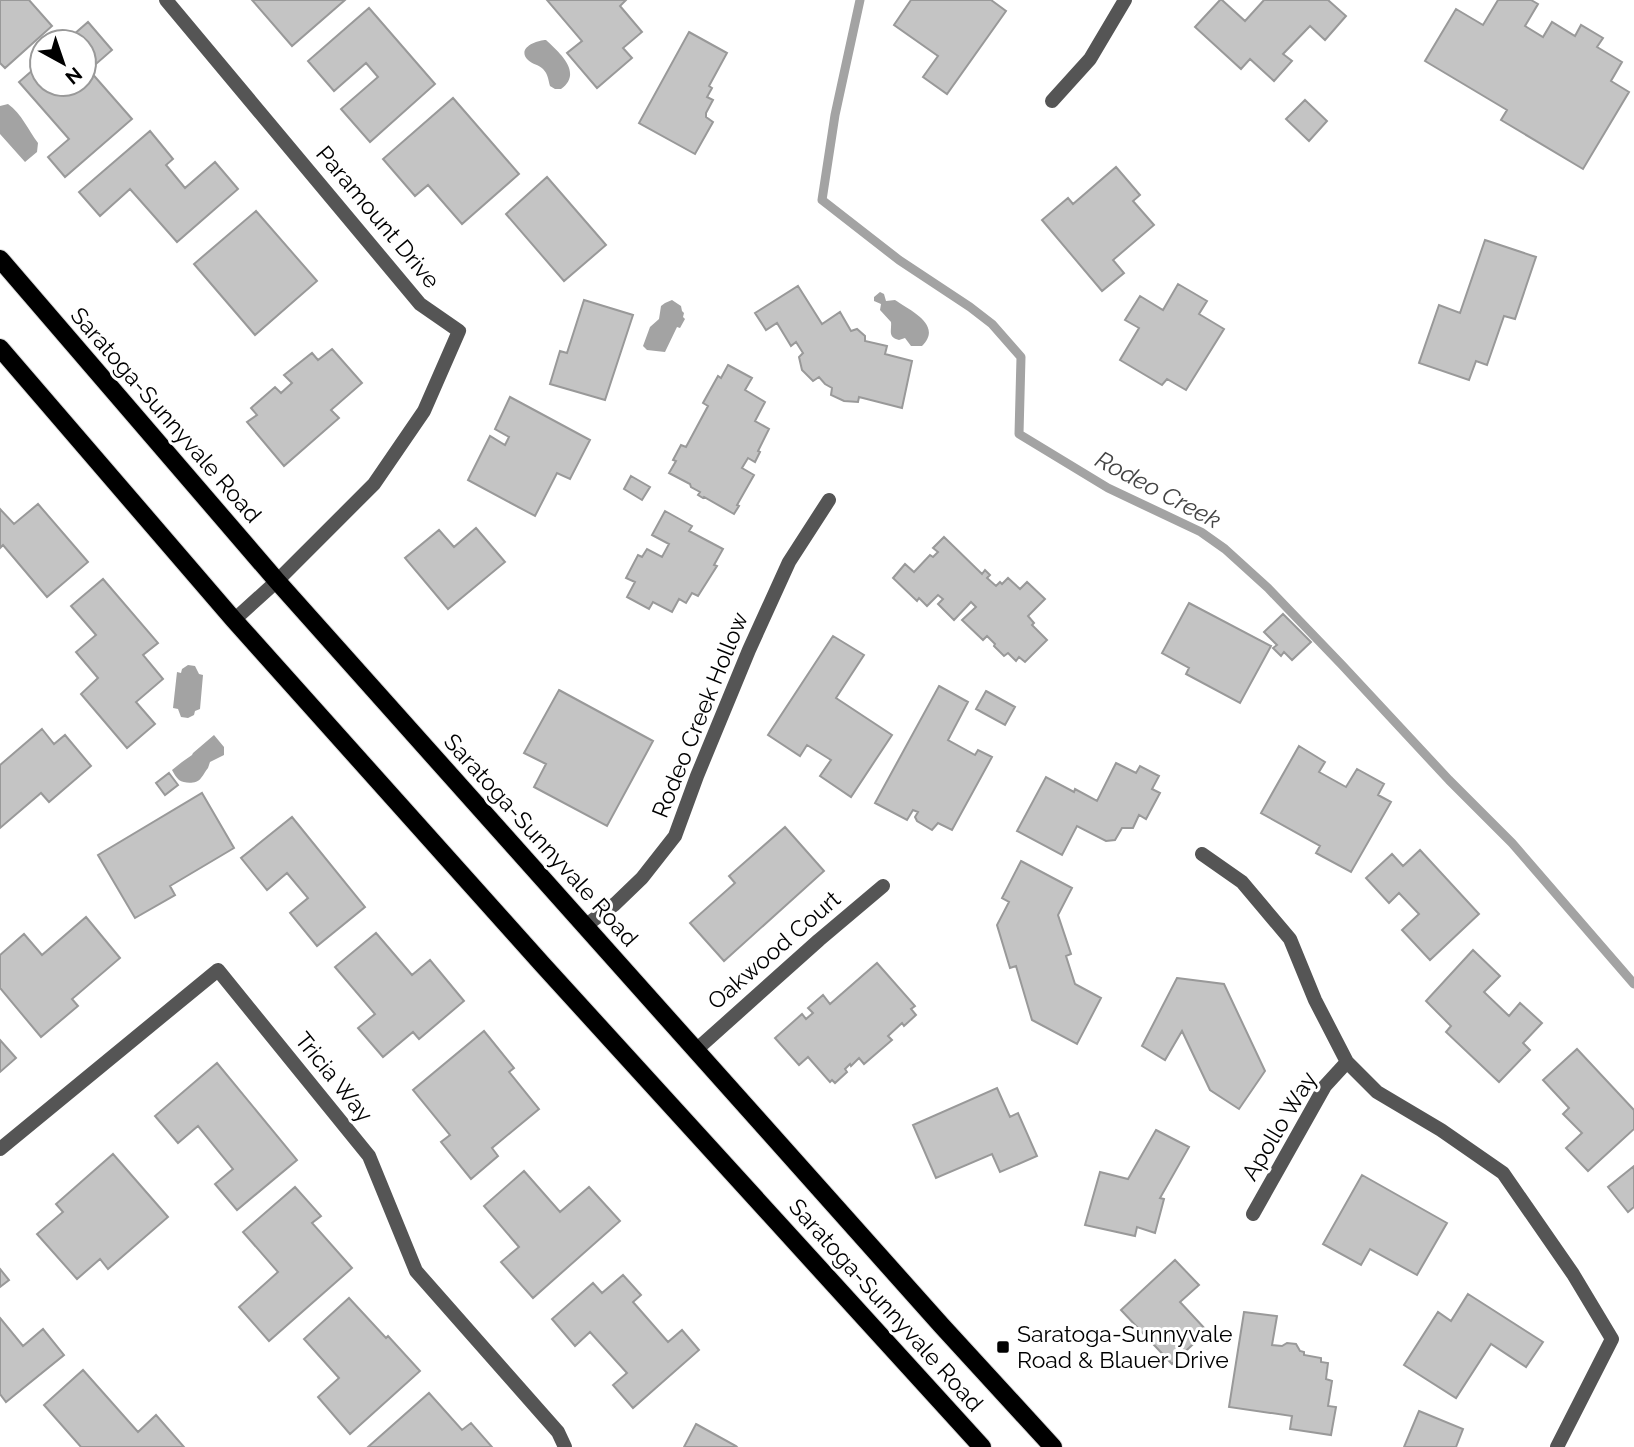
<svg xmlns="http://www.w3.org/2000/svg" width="1634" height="1447" font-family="Raleway,sans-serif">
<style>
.water{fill:#a3a3a3}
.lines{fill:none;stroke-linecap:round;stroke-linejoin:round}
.stream{stroke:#a3a3a3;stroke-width:9}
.building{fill:#c4c4c4;stroke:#999;stroke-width:2}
.primary-casing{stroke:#dbdbdb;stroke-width:20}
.minor{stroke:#555;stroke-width:14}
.primary{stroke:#000;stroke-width:18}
.poi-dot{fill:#000;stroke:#fff;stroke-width:2.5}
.labels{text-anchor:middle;stroke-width:6;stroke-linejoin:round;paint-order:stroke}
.street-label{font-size:23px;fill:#000;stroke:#fff}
.poi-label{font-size:23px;fill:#000;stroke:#fff;text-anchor:start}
.water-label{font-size:24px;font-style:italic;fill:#444;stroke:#fff}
</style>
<rect width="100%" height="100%" fill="#fff"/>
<!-- water -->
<path class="water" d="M546 40C560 53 583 73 561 89H555L550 86C548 79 548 74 543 69 538 64 533 65 528 60 516 48 537 40 546 40Z
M8 104C22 114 28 130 38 143L37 152 25 162 0 134V106Z
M880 292 884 294 886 301 895 300C911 311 943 325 922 346H911L905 338 899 340C887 337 892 330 891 322L880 310 881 304 874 301V297Z
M672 300 681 306 682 311 684 313 683 317 685 319 680 328 677 327 665 352 647 350 643 346 650 327 659 319 661 306 665 303Z
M188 665 195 666 199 674 203 675 200 709 195 711 194 715 188 718 181 717 178 709 173 708 177 672 181 673 182 669Z
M214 735 224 747V755L210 762 208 768C205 771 204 775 201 778 197 784 185 784 179 780 176 777 174 774 172 770L182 762 192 755 193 753Z"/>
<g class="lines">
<!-- stream -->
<path class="stream" d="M860 0 835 115 822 200 899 260 970 307 992 324 1021 357 1019 434 1108 488 1201 532 1225 549 1268 588 1342 665 1449 780 1512 843 1634 984"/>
</g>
<!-- building -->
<path class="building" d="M0 0H29L52 26 5 68 0 63Z
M252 0H345L292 46Z
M547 0H626L620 6 642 32 623 48 632 58 597 88 567 53 582 41Z
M911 0H991L1006 11 947 94 923 77 938 56 894 25Z
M1220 0H1222L1245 21 1264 0H1328L1346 16 1325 40 1310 26 1283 54 1292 61 1274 81 1250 59 1241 69 1195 27Z
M1498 0H1531L1538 4 1525 26 1543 37 1552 22 1575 36 1581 25 1603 38 1597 47 1622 62 1611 81 1629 92 1583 169 1501 120 1507 110 1425 61 1456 9 1483 25Z
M369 8 435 84 370 142 341 109 378 77 366 63 334 91 308 61Z
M88 22 112 50 89 70 132 119 65 177 48 157 69 139 19 82 42 62V84H84V42H65Z
M689 32 727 53 709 86 712 88 707 97 713 100 706 113V117L713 122 695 154 639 123Z
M453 98 519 174 462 224 428 185 415 196 383 159Z
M1305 100 1327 121 1309 141 1286 119Z
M150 131 173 159 166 165 185 188 215 162 238 189 177 242 130 189 100 216 79 192Z
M1116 167 1140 195 1133 201 1154 225 1113 260 1124 273 1102 291 1042 220 1068 198 1073 204Z
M547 177 606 245 564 281 506 214Z
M256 211 317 281 255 335 194 264Z
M1485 240 1536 257 1515 319 1504 316 1487 365 1476 361 1469 380 1419 363 1439 305 1460 313Z
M1178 284 1207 301 1199 314 1224 329 1186 390 1167 379 1162 385 1120 360 1139 328 1125 320 1140 296 1163 310Z
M798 286 822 324 840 312 851 331 857 329 865 336V341L887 346 885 354 912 361 902 408 859 397 858 402 844 401 831 395 832 388 825 384 819 377 813 381 802 370 799 357 803 353 796 342 791 346 777 323 766 330 755 313Z
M584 300 633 315 605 400 550 384 560 351 567 353Z
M332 349 362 383 331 410 339 418 284 466 247 422 257 415 251 408 275 387 281 393 292 383 284 375 312 353 318 360Z
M728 365 752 378 745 390 765 402 755 421 769 429 758 451 760 452 755 462 748 458 742 468 754 475 737 505 739 506 734 514 704 497 703 498 698 495 700 492 691 487 690 484 669 473 676 461 673 460 681 445 686 447 708 406 703 403 718 376 721 378Z
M510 397 590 440 570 479 557 473 535 516 468 480 490 436 505 445 509 437 495 429Z
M631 476 650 487 642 500 624 489Z
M38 504 88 562 47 597 3 545 0 548V509L14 524Z
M665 511 692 526 689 531 723 549 714 565 717 566 698 596 692 593 686 603 679 599 672 612 653 602 649 609 627 597 635 582 626 578 638 555 642 557 647 549 662 557 669 544 652 535Z
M476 528 505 562 448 609 405 558 439 530 454 547Z
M944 537 982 574 985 570 990 575 987 578 996 586 1000 582 1002 584 1008 578 1020 589 1027 582 1045 599 1028 616 1034 623 1032 625 1047 640 1025 662 1019 657 1016 661 1008 653 1004 656 994 646 995 644 987 636 983 640 962 620 976 607 971 602 954 620 938 604 943 599 938 595 927 606 919 598 917 601 893 578 905 564 914 572 930 555 933 557 938 552 933 548Z
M103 579 158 643 143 655 163 679 136 702 155 724 127 748 81 694 98 678 76 652 96 635 71 606Z
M1189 603 1271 646 1240 703 1186 674 1189 668 1162 653Z
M1283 614 1311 642 1292 660 1284 652 1281 656 1273 648 1277 645 1264 632Z
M833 636 864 655 836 698 892 735 851 797 820 776 831 760 807 745 800 756 768 735Z
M939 686 968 702 948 740 975 755 978 750 992 757 952 830 938 823 932 830 917 821 915 817 918 812 913 810 907 820 875 803Z
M559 690 653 741 607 826 534 787 546 764 524 753Z
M986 691 1015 707 1005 725 976 709Z
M42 729 54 744 65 735 91 766 49 802 41 793 0 828V765Z
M1299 746 1325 762 1319 772 1346 787 1357 769 1384 784 1378 795 1391 802 1351 872 1316 853 1320 846 1261 813Z
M1116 763 1136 773 1140 766 1159 776 1152 789 1160 793 1146 819 1139 815 1133 828H1122L1115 840 1106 841 1077 826 1062 855 1017 831 1046 777 1074 792 1075 789 1097 801Z
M169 773 178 785 165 795 156 783Z
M202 793 234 848 170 886 175 895 135 918 98 855Z
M292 817 365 907 317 946 290 913 308 898 287 873 267 890 241 858Z
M785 827 824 871 724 961 690 923 735 883 729 876Z
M1420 850 1479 914 1430 960 1402 930 1419 914 1399 893 1389 903 1366 878 1392 854 1403 866Z
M1021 861 1072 888 1058 915 1071 954 1066 956 1075 984 1101 998 1077 1044 1032 1020 1016 966 1010 968 997 925 1009 902 1002 898Z
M86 917 120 958 72 999 78 1006 41 1037 0 988V955L24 934 42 955Z
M376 933 412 975 430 960 464 1001 419 1039 413 1032 383 1057 358 1028 375 1014 335 967Z
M1473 950 1500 976 1484 992 1509 1016 1520 1003 1542 1023 1523 1043 1530 1050 1499 1082 1446 1032 1451 1026 1426 1001Z
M877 963 915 1006 911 1009 916 1015 904 1026 902 1023 888 1036 892 1040 864 1064 859 1058 851 1066 850 1064 845 1069 847 1072 835 1083 832 1080 830 1082 808 1057 799 1065 775 1038 802 1014 806 1019 813 1013 808 1008 823 995 830 1004Z
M1177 978 1224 984 1265 1071 1239 1109 1210 1090 1182 1031 1165 1060 1142 1046Z
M484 1031 514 1068 509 1072 539 1109 492 1148 498 1156 471 1179 441 1142 450 1135 413 1090Z
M0 1040 16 1058 0 1072Z
M1577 1049 1634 1110V1129L1588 1171 1566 1148 1582 1133 1563 1114 1569 1108 1543 1080Z
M217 1063 297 1160 237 1210 215 1184 233 1169 198 1126 178 1143 155 1116Z
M997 1088 1010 1117 1018 1113 1037 1156 1000 1172 992 1154 936 1178 913 1125Z
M1156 1130 1189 1147 1160 1198 1164 1199 1155 1233 1137 1227 1135 1236 1085 1225 1100 1172 1128 1179Z
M113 1154 168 1217 108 1269 100 1259 77 1279 37 1234 63 1212 56 1204Z
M1634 1166V1207L1628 1212 1608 1187Z
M524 1171 560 1212 589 1187 620 1221 533 1298 501 1262 519 1247 484 1206Z
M1362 1175 1447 1223 1417 1275 1370 1249 1361 1265 1323 1244Z
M295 1187 321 1216 312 1223 352 1268 269 1341 239 1307 278 1272 243 1232Z
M1175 1260 1199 1285 1180 1302 1207 1331 1172 1364 1121 1310Z
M0 1269 9 1280 0 1287Z
M623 1275 641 1295 633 1302 668 1342 682 1330 699 1350 633 1408 613 1385 627 1373 590 1332 575 1346 552 1319 593 1283 602 1293Z
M1468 1294 1543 1342 1526 1367 1491 1344 1456 1398 1404 1365 1438 1312 1451 1321Z
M349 1298 386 1338 388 1336 420 1371 350 1434 318 1397 339 1378 304 1339Z
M1244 1312 1277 1316 1272 1345 1282 1346 1287 1343 1296 1344 1300 1351 1304 1352V1355L1321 1358V1362L1328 1363 1326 1379 1332 1381 1328 1406 1336 1407 1331 1435 1290 1429 1292 1416 1229 1407Z
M0 1318 23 1346 43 1329 64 1355 6 1402 0 1394Z
M83 1370 138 1432 156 1415 184 1447H81L44 1405Z
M429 1393 462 1430 471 1423 492 1447H368Z
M1419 1411 1463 1429 1456 1447H1404Z
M696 1424 736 1446 737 1447H684Z"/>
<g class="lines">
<!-- primary casing -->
<g class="primary-casing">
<path id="primary" d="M0 259 277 581 942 1326 1053 1447
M0 348 234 620 542 964 982 1447"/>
</g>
<!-- minor -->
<path class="minor" d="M166 0 420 304 459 331 424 411 374 484 277 581 234 620
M1052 101 1090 59 1125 0
M1202 854 1242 882 1290 939 1315 1000 1347 1062 1377 1092 1441 1130 1503 1173 1573 1274 1612 1339 1557 1447
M585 926 615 904 642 878 675 836 697 776 749 650 789 562 829 500
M696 1050 819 940 883 886
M0 1149 218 970 369 1156 416 1271 558 1432 565 1447
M1253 1214 1325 1086 1347 1062"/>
<!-- primary -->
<use href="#primary" class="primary"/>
</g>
<!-- markers -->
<rect class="poi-dot" x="996" y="1340" width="14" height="14" rx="3.5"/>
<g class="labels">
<!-- street labels -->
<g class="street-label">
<text transform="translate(378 217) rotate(50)" y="8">Paramount Drive</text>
<text transform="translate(166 415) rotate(49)" y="8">Saratoga-Sunnyvale Road</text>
<text transform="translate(700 715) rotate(-68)" y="8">Rodeo Creek Hollow</text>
<text transform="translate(541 840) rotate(48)" y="8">Saratoga-Sunnyvale Road</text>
<text transform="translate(774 950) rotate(-41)" y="8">Oakwood Court</text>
<text transform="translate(334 1077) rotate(51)" y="8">Tricia Way</text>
<text transform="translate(1279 1126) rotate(-59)" y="8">Apollo Way</text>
<text transform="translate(886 1305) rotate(48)" y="8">Saratoga-Sunnyvale Road</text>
</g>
<!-- poi labels -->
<g class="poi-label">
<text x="1017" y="1342">Saratoga-Sunnyvale<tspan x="1017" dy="26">Road &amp; Blauer Drive</tspan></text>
</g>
<!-- water labels -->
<g class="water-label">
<text transform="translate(1158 490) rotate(28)" y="8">Rodeo Creek</text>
</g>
</g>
<!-- north arrow -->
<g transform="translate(63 63) rotate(140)"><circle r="33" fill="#ffffff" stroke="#999999" stroke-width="2"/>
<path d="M0-5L12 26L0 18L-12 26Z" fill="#000000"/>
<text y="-10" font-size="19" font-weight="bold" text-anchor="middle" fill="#000000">N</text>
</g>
</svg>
